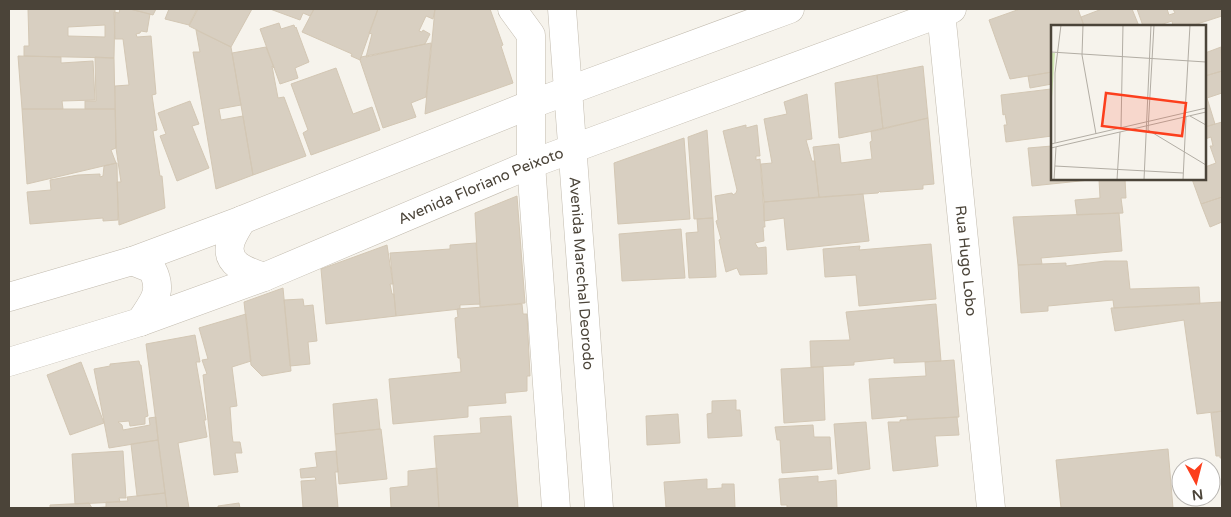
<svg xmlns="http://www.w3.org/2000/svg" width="1231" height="517" font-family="'Varela Round',sans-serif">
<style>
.building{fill:#d8cfc1;stroke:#d3c7b4;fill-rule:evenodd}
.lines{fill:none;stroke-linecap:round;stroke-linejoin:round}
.minor-casing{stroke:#c2bbae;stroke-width:29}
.tertiary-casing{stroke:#c2bbae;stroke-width:29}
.minor{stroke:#fff;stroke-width:28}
.tertiary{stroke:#fff;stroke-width:28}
.labels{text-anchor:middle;stroke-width:4;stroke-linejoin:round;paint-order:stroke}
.street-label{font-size:15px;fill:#4b4439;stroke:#fff}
.inset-road{fill:none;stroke:#b2ada4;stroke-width:1}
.view{fill:#fc3f1d;fill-opacity:0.15;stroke:#fc3f1d;stroke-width:2.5}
.inset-edge{fill:none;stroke:#4b4439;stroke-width:2.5}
</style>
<rect width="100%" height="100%" fill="#f6f3ec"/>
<!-- building -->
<path class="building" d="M28 9H115L114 58 24 56V46H29ZM105 25V37L68 36V27Z
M120 9H130L150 14 147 32 141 31 140 33 136 34 137 37 151 36 156 94 152 95 157 130 153 131 160 176H162L165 208 119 225 117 182H121L116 148 115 86 129 85 123 39H115L114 12 119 13Z
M130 9H156L153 15Z
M169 9H197L189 25 165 19Z
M198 9H252L231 47 189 26Z
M270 9H314L310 16 303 13 300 20Z
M314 9H378L360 60 351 56 352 54 302 32Z
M378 9H435L433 19 426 16 419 31 422 32 423 30 430 34 425 44 366 57 372 34 369 33Z
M435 9H490L503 45 501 46 513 83 425 114Z
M1020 9H1078L1084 26H1052V72L1010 79 989 20Z
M1102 9H1132L1139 26H1084L1081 17Z
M1137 9H1167L1169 15 1175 13 1173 9H1222V16L1191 26H1173L1172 21 1157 26H1143Z
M279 23 281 29 294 25 295 28 296 27 309 62 295 68 298 78 280 84 260 29Z
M196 30 231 47 241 105 219 109 221 120 243 116 253 175 216 189 193 52H200Z
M431 43 426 97 411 103 416 117 383 128 360 60 361 57Z
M266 47 274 68 272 66 278 98 284 97 306 156 253 175 232 53Z
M1221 47 1222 71 1205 76V53Z
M18 56 61 57V63L93 61 95 100 62 101 63 109H22Z
M95 57 114 58 115 109H85V101H96Z
M923 66 928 118 883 129 877 75Z
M336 68 353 114 372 107 380 130 311 155 303 133 308 130 291 84Z
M1222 71V93L1207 98 1215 124 1205 127V76Z
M1052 72V84L1030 88 1028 76Z
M877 75 883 129 839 138 835 83Z
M1051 89 1052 136 1006 142 1004 125H1007L1005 114 1003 115 1001 95Z
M807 94 812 139 806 140 812 161H815L819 197 764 202 761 164 772 163 764 119 787 114 784 102Z
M190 101 199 124 192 126 209 168 177 181 160 136 166 134 158 113Z
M22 109H115L116 148 111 150 116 163 27 184Z
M928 118 934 184 923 185V189L880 192V191L878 193 819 197 813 147 839 144 841 163 872 159 870 142 872 141 871 131Z
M1222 122V197L1201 204 1192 179H1205V167L1216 163 1210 146H1213L1211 137 1205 139V127Z
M746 125V128L757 125 760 156H756V160L760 159 765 227H763L764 241 755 243 758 248 766 247 767 274 740 275 737 268 726 272 719 240 721 239 716 221 718 220 715 196 732 193 733 195 736 193 737 190 723 131Z
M707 130 713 218 694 219 688 137Z
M684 138 690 219 618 224 614 163Z
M1052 146V179H1125L1126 198H1121L1123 213 1077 215 1075 200 1100 198 1099 179 1032 186 1028 148Z
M117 163 118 220 103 221V218L30 224 27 192 51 190 50 180 78 175 100 174V177L103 176 104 166Z
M863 194 869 241 787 250 784 218 764 221V202Z
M517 196 525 303 480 307 475 213Z
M1222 197V222L1210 227 1201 204Z
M1119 213 1122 251 1041 258 1042 264 1018 265 1013 217Z
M713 218 716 277 689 278 686 233 698 232 697 219Z
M681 229 685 278 622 281 619 234Z
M476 243 480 304 460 305V309L396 316 390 253 450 249V245Z
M931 244 936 299 859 306 856 275 825 277 823 249 860 246 859 250Z
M387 245 393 284H390L392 294H394L396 316 326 324 321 269Z
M1105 261H1127L1130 289 1199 287 1200 304 1114 308 1113 300 1048 306V311L1021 313 1018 265 1066 263V266Z
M283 288 291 371 262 376 251 365 244 302Z
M303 299 304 306 313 305 317 341 308 342 310 364 290 366 284 300Z
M1222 302V411L1197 414 1184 320 1115 331 1111 308Z
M522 304 523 314H527L530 376H527V391L505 393 506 403 468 406V417L393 424 389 379 461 372 460 358H458L455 318 458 317 457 309Z
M936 304 941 361 894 363V358L854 362V365L811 367 810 341 850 340 846 312Z
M246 314 251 361 232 367 237 406 230 407 232 435 233 442H240L242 453H235L238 472 214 475 203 375 207 374 202 360 208 359 199 328Z
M195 335 200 362H196L206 420H204L207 437 178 443 189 508H167L146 344Z
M954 360 959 417 907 420V416L872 419 869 379 926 376 925 362Z
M139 361 140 365H141L148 416 145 417V424L130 426 129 421 118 422 122 425 123 430 150 425 149 418 156 417 158 440 109 448 94 369 110 366V364Z
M81 362 104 423 70 435 47 375Z
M823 367 825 420 784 423 781 369Z
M377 399 380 429 335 434 333 404Z
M736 400V410H740L742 436 708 438 707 414 712 413V401Z
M1222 411V458H1220V456H1216L1211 413Z
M678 414 680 443 647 445 646 416Z
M511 416 518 508H439L434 436 481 433 480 418Z
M957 417 959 435 935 436 938 466 893 471 888 422H900V420Z
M866 422 870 469 838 474 834 424Z
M813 425 814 437H830L832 469 782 473 780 440H777L775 427Z
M381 429 387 479 339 484 335 434Z
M158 440 165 493 137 496 131 444Z
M1168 449 1173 508H1061L1056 460Z
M123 451 126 498H119L120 502 75 504 72 454Z
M336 451 338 472H335L338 508H303L301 481 316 480 315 477 301 478 300 469 317 467 315 453Z
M437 468 439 508H391L390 488 408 486V471Z
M818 476V482L836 480 837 508H787V505H781L779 479Z
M707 479V489L722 488V484H734L735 508H666L664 482Z
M165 493 167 508H50V505L89 503 92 508 106 507V502L128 501 127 497Z
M239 503 240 508H218V506Z"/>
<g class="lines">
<!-- minor casing -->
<g class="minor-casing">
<g id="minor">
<path d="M512 9 531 35V164L556 508"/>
<path id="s1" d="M562 9 599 508"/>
<path id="s2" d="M941 12 991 508"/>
</g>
</g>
<!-- tertiary casing -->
<g class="tertiary-casing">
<g id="tertiary">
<path d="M242 220C238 227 231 237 230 245 226 266 250 272 264 277"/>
<path d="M132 261 152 269C164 292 153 302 140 322"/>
<path d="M9 297 132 261 242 220 532 104 790 9"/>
<path id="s3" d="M9 362 140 322 264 277 531 164 952 9"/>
</g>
</g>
<!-- minor -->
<use href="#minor" class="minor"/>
<!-- tertiary -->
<use href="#tertiary" class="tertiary"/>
</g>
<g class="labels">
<!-- street labels -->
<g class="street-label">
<text dy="5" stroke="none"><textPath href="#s3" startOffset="504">Avenida Floriano Peixoto</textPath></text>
<text dy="5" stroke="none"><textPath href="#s2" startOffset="250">Rua Hugo Lobo</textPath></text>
<text dy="5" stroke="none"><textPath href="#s1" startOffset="265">Avenida Marechal Deorodo</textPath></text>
</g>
</g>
<!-- overview -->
<g transform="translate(1051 25)">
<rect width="155" height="155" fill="#f6f3ec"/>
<path d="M0 28H4L0 87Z" fill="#d2eab5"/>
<path class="inset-road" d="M32 0 31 30 45 109M103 0 97 105 155 140M0 27 155 37M134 88 139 0M139 91 155 100M70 103 72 0M4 118V48L10 0M0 119 155 83M0 123 155 87M4 141 132 148M3 155 5 122M66 155 69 107M93 155 100 0M132 155 135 92"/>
<path class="view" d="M55 68 135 78 131 111 51 101Z"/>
<rect width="155" height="155" class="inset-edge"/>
</g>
<!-- border -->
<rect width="1231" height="517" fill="none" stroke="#4b4439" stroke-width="20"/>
<!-- north arrow -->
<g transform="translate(1196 482) rotate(173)"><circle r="24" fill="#ffffff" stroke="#b7b4b0"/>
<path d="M0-4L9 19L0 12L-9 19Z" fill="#fc3f1d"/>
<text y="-8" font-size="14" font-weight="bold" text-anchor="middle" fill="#4b4439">N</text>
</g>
</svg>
